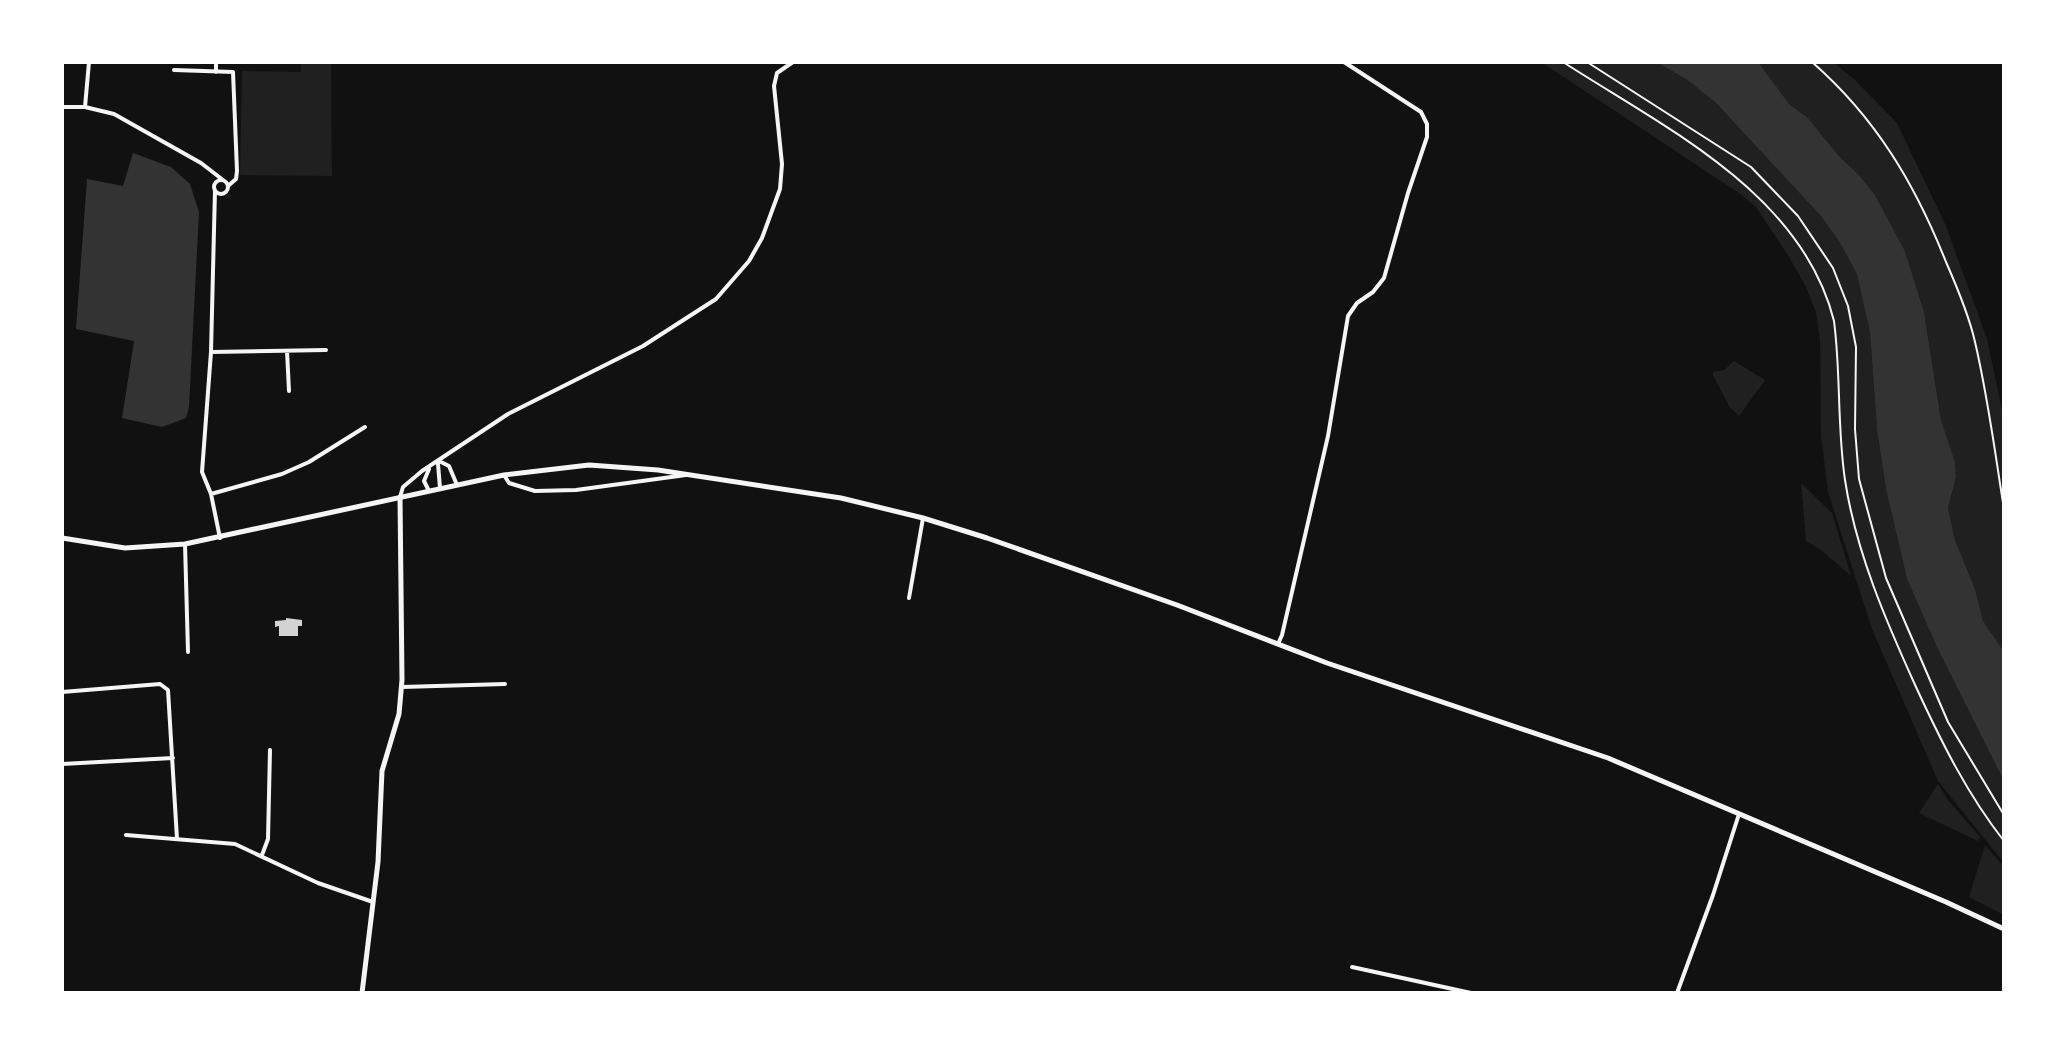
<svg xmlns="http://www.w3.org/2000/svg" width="2066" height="1055" font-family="'Libre Baskerville',serif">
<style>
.green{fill:#202020}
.water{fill:#333}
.building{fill:#d3d3d3}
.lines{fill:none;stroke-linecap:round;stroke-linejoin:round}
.path{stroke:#f5f5f5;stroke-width:2}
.minor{stroke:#f5f5f5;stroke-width:4}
.tertiary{stroke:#f5f5f5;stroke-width:5}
.secondary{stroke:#f5f5f5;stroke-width:5}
</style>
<rect width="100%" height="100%" fill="#111"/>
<!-- green -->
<path class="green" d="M301 62H331L332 176 240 175 242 71 301 72Z
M1541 62H1656L1686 79 1716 103 1820 215 1839 241 1857 274 1864 300 1870 332 1877 430 1886 489 1907 579 1936 645 2004 781V863L1938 781 1872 629 1828 492 1821 436 1820 341 1816 312 1805 285 1789 257 1756 207 1739 193Z
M1758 62H1833L1855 80 1897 123 1946 226 1987 339 2004 419V652L1983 622 1975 589 1955 540 1948 508 1956 477 1955 462 1941 420 1924 312 1905 251 1875 195 1860 176 1838 155 1807 117 1790 105Z
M1734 361 1765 380 1739 416 1729 406 1713 375V372L1724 370Z
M1801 483 1832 513 1851 576 1821 550 1806 541Z
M1938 784 1948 800 1980 837 1978 841 1919 813Z
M1985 845 2004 867V915L1969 897Z"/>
<!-- water -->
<path class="water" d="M1656 62H1758L1790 105 1807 117 1838 155 1860 176 1875 195 1905 251 1924 312 1941 420 1955 462 1956 477 1948 508 1955 540 1975 589 1983 621 2004 652V781L1936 645 1907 579 1886 489 1877 430 1870 332 1857 274 1839 241 1820 215 1716 103 1686 79Z
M133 153 171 167 190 184 199 212 189 407 186 418 162 427 122 418 134 341 76 329 87 179 123 186Z"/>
<!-- building -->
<path class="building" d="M286 618 302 620V626H298V636H279V626L275 627V621L286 620Z"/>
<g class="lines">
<!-- path -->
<path class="path" d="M1563 62C1665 128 1802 193 1834 321 1841 374 1837 427 1845 480 1856 552 1886 621 1916 687 1941 741 1967 794 2004 841
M1587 62 1751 167 1798 216 1833 268 1848 306 1856 347 1855 429 1859 479 1886 578 1948 722 2004 815
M1812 62C1876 118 1915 184 1946 262 1957 287 1969 315 1975 342 1988 397 1995 453 2004 509"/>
<!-- minor -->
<path class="minor" d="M174 70 233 72 237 171 236 179 228 186
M216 72V62
M62 107H85L114 114 201 163 223 180
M85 107 89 62
M214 187a7 7 0 1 1 14 0a7 7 0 1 1-14 0Z
M215 190 211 352 202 472 211 494 220 538
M287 351 289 391
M211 352 326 350
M439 461 449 466 457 485
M438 464 440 488
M504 475 509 483 535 491 576 490 686 475
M429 491 424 481 429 469
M211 494 282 474 309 462 365 427
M400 497 403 487 422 471 508 414 643 346 716 299 749 261 762 238 780 189 782 164 774 86 777 73 793 62
M185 544 188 652
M909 598 923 518
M1278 644 1282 635 1328 436 1348 316 1357 303 1373 292 1384 278 1408 193 1427 137V124L1421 112 1344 62
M402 687 505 684
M62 692 160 684 168 690 177 839
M62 764 173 758
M126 835 235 844 318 883 373 902
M262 855 268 839 270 750
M1352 967 1471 993
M1677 993 1713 895 1739 814"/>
<!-- tertiary -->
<path class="tertiary" d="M362 993 378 862 382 771 399 714 402 680 400 497"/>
<!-- secondary -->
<path class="secondary" d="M62 538 125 548 185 544 504 475 589 465 658 470 841 498 923 518 987 538 1177 605 1327 663 1608 758 1946 902 2004 929"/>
</g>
<!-- border -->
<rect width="2066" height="1055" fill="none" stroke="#ffffff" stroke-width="128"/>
</svg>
